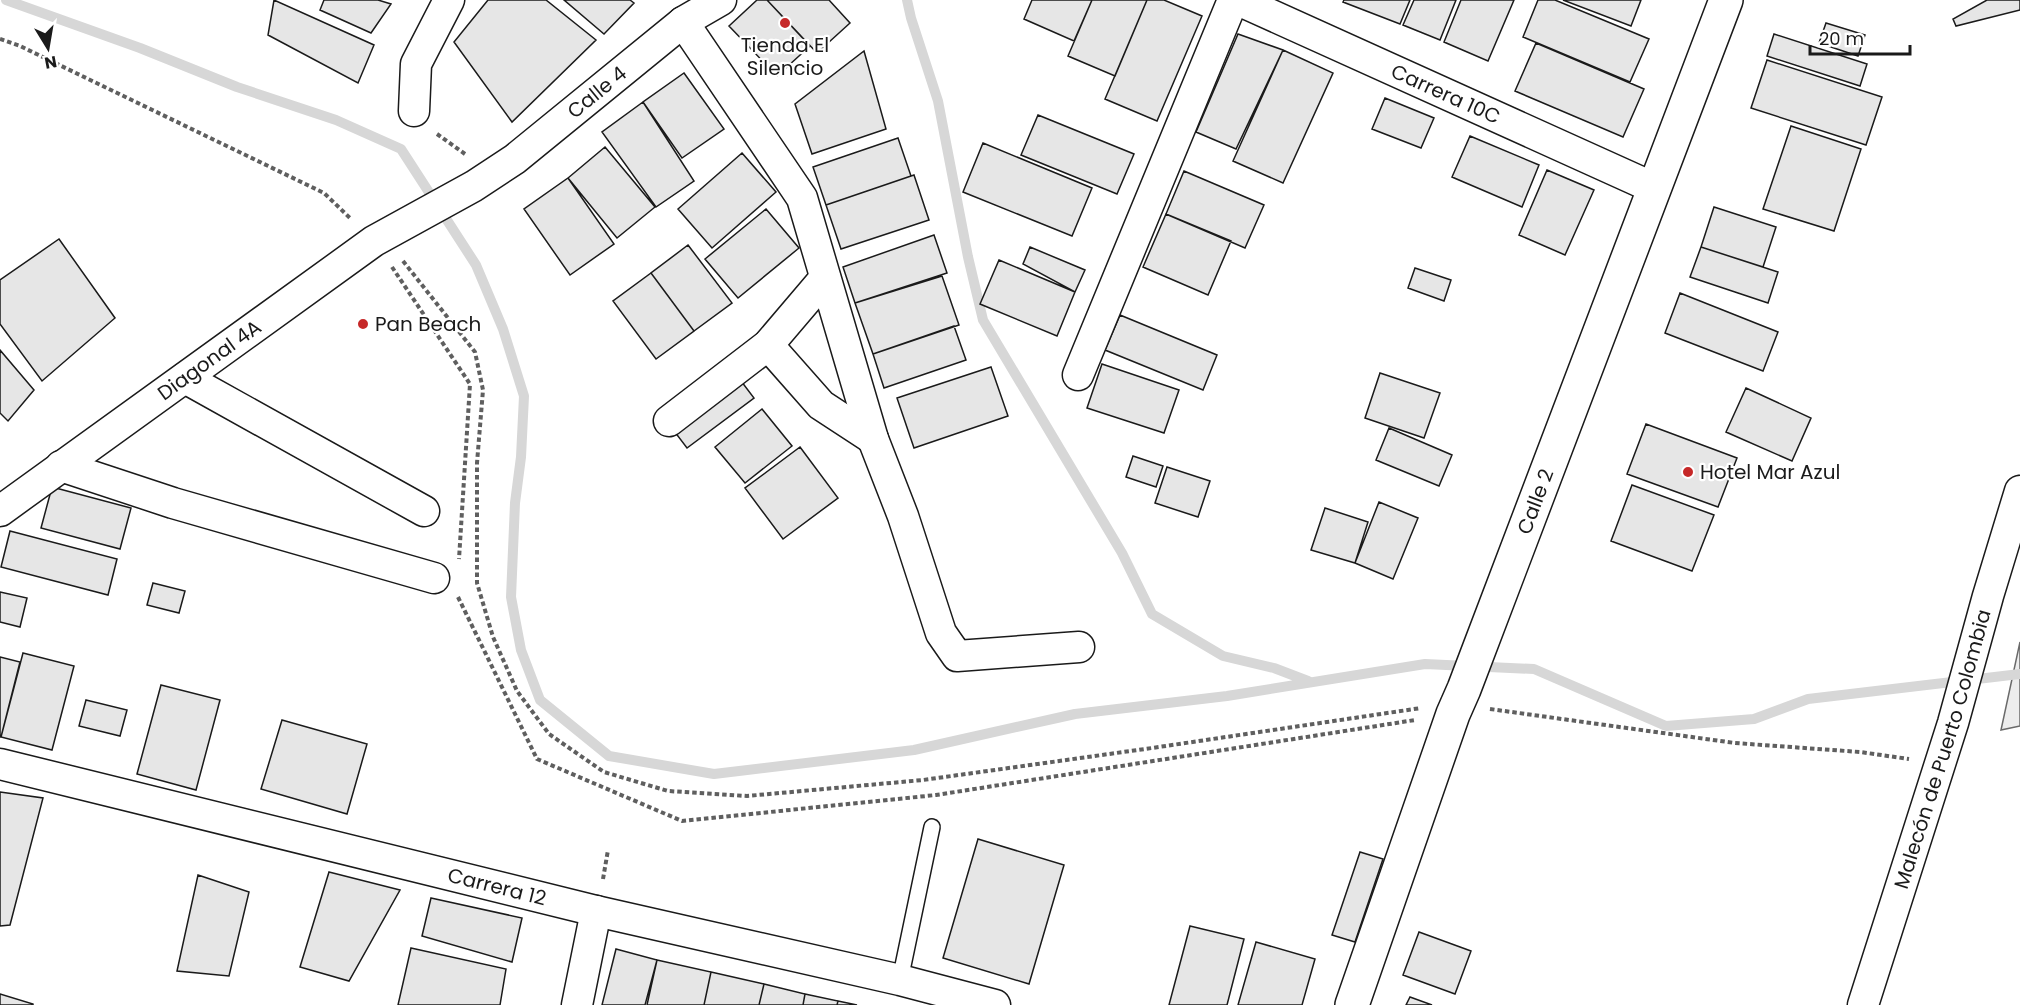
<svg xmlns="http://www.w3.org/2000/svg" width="2020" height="1005" font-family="Poppins,sans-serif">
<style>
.built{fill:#ededed;stroke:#6a6a6a;stroke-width:1.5}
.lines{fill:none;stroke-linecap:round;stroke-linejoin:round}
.stream{stroke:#d7d7d7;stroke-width:10}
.building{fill:#e6e6e6;stroke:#1a1a1a;stroke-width:1.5}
.service-casing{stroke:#1a1a1a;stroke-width:18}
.minor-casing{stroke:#1a1a1a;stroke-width:33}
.tertiary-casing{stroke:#1a1a1a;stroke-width:36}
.path{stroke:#5f5f5f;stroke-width:4;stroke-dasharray:4.5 3;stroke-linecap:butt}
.service{stroke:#fff;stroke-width:15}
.minor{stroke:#fff;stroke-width:30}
.tertiary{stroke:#fff;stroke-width:33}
.poi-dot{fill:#c62828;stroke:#fff;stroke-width:2}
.labels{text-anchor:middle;stroke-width:4.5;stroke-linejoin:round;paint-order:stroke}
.poi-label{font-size:20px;fill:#1a1a1a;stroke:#fff;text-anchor:start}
.street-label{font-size:20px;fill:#1a1a1a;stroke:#fff}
</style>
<rect width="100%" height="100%" fill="#fff"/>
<!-- built -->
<path class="built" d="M2020 642V726L2001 730Z"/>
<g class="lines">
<!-- stream -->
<path class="stream" d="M6 0 140 48 237 87 336 120 401 149 476 265 503 329 524 396 521 457 515 503 511 597 521 650 540 700 609 756 714 774 914 750 1075 714 1227 696 1425 664 1534 669 1666 726 1754 719 1808 699 2020 674
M907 0 911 18 938 101 968 257 983 320 1122 553 1152 614 1223 656 1274 668 1308 681"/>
</g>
<!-- building -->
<path class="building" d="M274 0 374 45 358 83 268 35Z
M324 0H378L391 4 371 33 320 10Z
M488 0H546L596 40 512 122 454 42Z
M564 0H630L634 3 604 34Z
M757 0H767L810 46 777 76 729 26Z
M767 0H829L850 23 817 53Z
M1032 0H1092L1074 41 1024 19Z
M1092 0H1147L1115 76 1068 56Z
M1147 0H1164L1202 16 1157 121 1105 99Z
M1344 0H1410L1400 24 1343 2Z
M1414 0H1456L1440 40 1403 25Z
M1461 0H1514L1488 61 1444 42Z
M1538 0H1555L1649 39 1630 82 1523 37Z
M1563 0H1641L1631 26Z
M1987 0H2020V10L1956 26 1953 19Z
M1826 23 1865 35 1858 56 1819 43Z
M1238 34 1283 50 1236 149 1196 132Z
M1774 34 1867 64 1860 86 1767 56Z
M1536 43 1644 89 1623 137 1515 91Z
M1283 50 1333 73 1283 183 1233 161Z
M864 51 886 129 812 154 795 104Z
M1767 60 1882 97 1866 145 1751 108Z
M684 73 724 129 682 158 643 102Z
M1385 98 1434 118 1421 148 1372 129Z
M643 102 694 181 656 207 602 132Z
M1038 115 1134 154 1117 194 1021 155Z
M1791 126 1861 149 1834 231 1763 209Z
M1470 136 1539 165 1522 207 1452 177Z
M898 138 911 176 826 205 813 167Z
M983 143 1092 188 1072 236 963 192Z
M605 147 655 207 617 238 568 178Z
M742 153 776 192 712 248 678 209Z
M1547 170 1594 190 1565 255 1519 235Z
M1184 171 1264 205 1245 248 1166 214Z
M914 175 929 220 841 249 826 205Z
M568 178 614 244 570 275 524 209Z
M1714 207 1776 227 1763 267 1701 247Z
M766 209 799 248 738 298 705 259Z
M1166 214 1231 241 1208 295 1143 267Z
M934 235 947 273 855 303 843 267Z
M59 239 115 318 42 381 0 324V280Z
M688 245 732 303 694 331 651 273Z
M1030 247 1085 270 1075 292 1023 264Z
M1701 247 1778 272 1768 303 1690 277Z
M999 260 1075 292 1057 336 980 304Z
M1415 268 1451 280 1444 301 1408 288Z
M651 273 694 331 656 359 613 301Z
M942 276 959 325 873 354 855 303Z
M1680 293 1778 332 1763 371 1665 333Z
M1120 315 1217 355 1203 390 1105 350Z
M954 326 966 360 884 388 873 354Z
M0 350 34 390 8 421 0 413Z
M1102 364 1179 390 1164 433 1087 408Z
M991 367 1008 416 914 448 897 398Z
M735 373 754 398 687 448 668 423Z
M1380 373 1440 393 1424 438 1365 418Z
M1746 388 1811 418 1792 461 1726 432Z
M762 409 792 446 745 483 715 447Z
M1646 424 1737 458 1718 507 1627 474Z
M1389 428 1452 455 1439 486 1376 460Z
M800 447 838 498 783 539 745 488Z
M1133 456 1163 466 1156 487 1126 477Z
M1167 467 1210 481 1198 517 1155 503Z
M1632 485 1714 515 1692 571 1611 541Z
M52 487 131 508 120 549 41 528Z
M1379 502 1418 518 1393 579 1355 563Z
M1325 508 1368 522 1355 563 1311 550Z
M10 531 117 559 108 595 1 567Z
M153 583 185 591 179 613 147 605Z
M0 592 27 598 20 627 0 622Z
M23 653 74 666 52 750 1 737Z
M0 657 20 662 1 737H0Z
M161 685 220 700 196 790 137 774Z
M86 700 127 710 120 736 79 726Z
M282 720 367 744 347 814 261 789Z
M0 792 43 798 10 925 0 926Z
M978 839 1064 865 1029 984 943 958Z
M1360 852 1383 859 1355 942 1332 935Z
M329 872 400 890 349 981 300 967Z
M198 875 249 892 229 976 177 971Z
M431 898 522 918 512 962 422 936Z
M1190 926 1244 939 1227 1005H1169Z
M1419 932 1471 951 1455 994 1403 975Z
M1256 942 1315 959 1302 1005H1238Z
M411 948 506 969 500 1005H398Z
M616 949 657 960 645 1005H602Z
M657 960 711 972 704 1005H647Z
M711 972 764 984 759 1005H704Z
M764 984 805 994 803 1005H759Z
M0 994 33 1004V1005H0Z
M805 994 838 1001 837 1005H803Z
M1410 997 1432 1005H1406Z
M838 1001 857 1005H837Z"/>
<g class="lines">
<!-- service casing -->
<g class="service-casing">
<path id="service" d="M900 980 932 827"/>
</g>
<!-- minor casing -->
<g class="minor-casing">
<g id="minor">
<path id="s1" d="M1238 0 1654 188"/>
<path d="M683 22 802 198 873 439 903 516 941 633 957 656 1079 647"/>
<path d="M414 111 416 64 449 0"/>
<path d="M768 345 821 405 873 439"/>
<path d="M1078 375 1233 0"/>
<path d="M185 378 424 511"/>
<path d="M669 421 768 345 825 278"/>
<path d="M61 466 173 503 434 578"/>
<path id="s2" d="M0 511 374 241 474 186 515 159 683 22 721 0"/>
<path id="s3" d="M0 764 596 911 900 980 995 1005"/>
<path d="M577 1005 596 911"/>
<path id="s4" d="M1863 1005 1953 723 1988 596 2020 491"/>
</g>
</g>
<!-- tertiary casing -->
<g class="tertiary-casing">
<g id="tertiary">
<path id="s5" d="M1352 1005 1453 714 1464 689 1726 0"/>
</g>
</g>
<!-- path -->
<path class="path" d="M0 39 20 46 324 193 350 218
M437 134 465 154
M403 261 475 352 483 390 477 463V583L493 637 517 691 549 734 604 772 668 791 747 796 923 780 1152 748 1421 708
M392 267 470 384 459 559
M458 597 537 759 682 821 936 795 1415 720
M1490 709 1735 743 1860 752 1909 759
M603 879 608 850"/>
<!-- service -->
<use href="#service" class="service"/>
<!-- minor -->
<use href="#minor" class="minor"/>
<!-- tertiary -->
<use href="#tertiary" class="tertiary"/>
</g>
<!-- markers -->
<g class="poi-dot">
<circle cx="785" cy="23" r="6"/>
<circle cx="363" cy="324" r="6"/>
<circle cx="1688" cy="472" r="6"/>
</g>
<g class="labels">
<!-- poi labels -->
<g class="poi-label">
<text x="785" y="52" text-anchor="middle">Tienda El<tspan x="785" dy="23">Silencio</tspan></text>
<text x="375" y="331">Pan Beach</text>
<text x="1700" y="479">Hotel Mar Azul</text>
</g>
<!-- street labels -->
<g class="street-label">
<text dy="7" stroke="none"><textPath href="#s2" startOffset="730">Calle 4</textPath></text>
<text dy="7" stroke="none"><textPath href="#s1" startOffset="228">Carrera 10C</textPath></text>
<text dy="7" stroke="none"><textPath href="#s2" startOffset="258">Diagonal 4A</textPath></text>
<text dy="7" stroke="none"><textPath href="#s5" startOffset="536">Calle 2</textPath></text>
<text dy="7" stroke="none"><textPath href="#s4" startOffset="268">Malecón de Puerto Colombia</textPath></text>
<text dy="7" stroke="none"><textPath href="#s3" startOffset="512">Carrera 12</textPath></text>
</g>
</g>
<!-- north arrow -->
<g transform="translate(48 48) rotate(169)" stroke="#ffffff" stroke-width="4.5" paint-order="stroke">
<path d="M0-4.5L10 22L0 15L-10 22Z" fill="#1a1a1a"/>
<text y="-9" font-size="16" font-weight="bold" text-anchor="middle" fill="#1a1a1a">N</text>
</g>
<!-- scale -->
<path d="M1810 45v9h100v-9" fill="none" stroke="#1a1a1a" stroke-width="3"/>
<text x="1819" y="45" font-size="18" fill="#1a1a1a" stroke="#ffffff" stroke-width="4.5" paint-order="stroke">20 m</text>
</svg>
